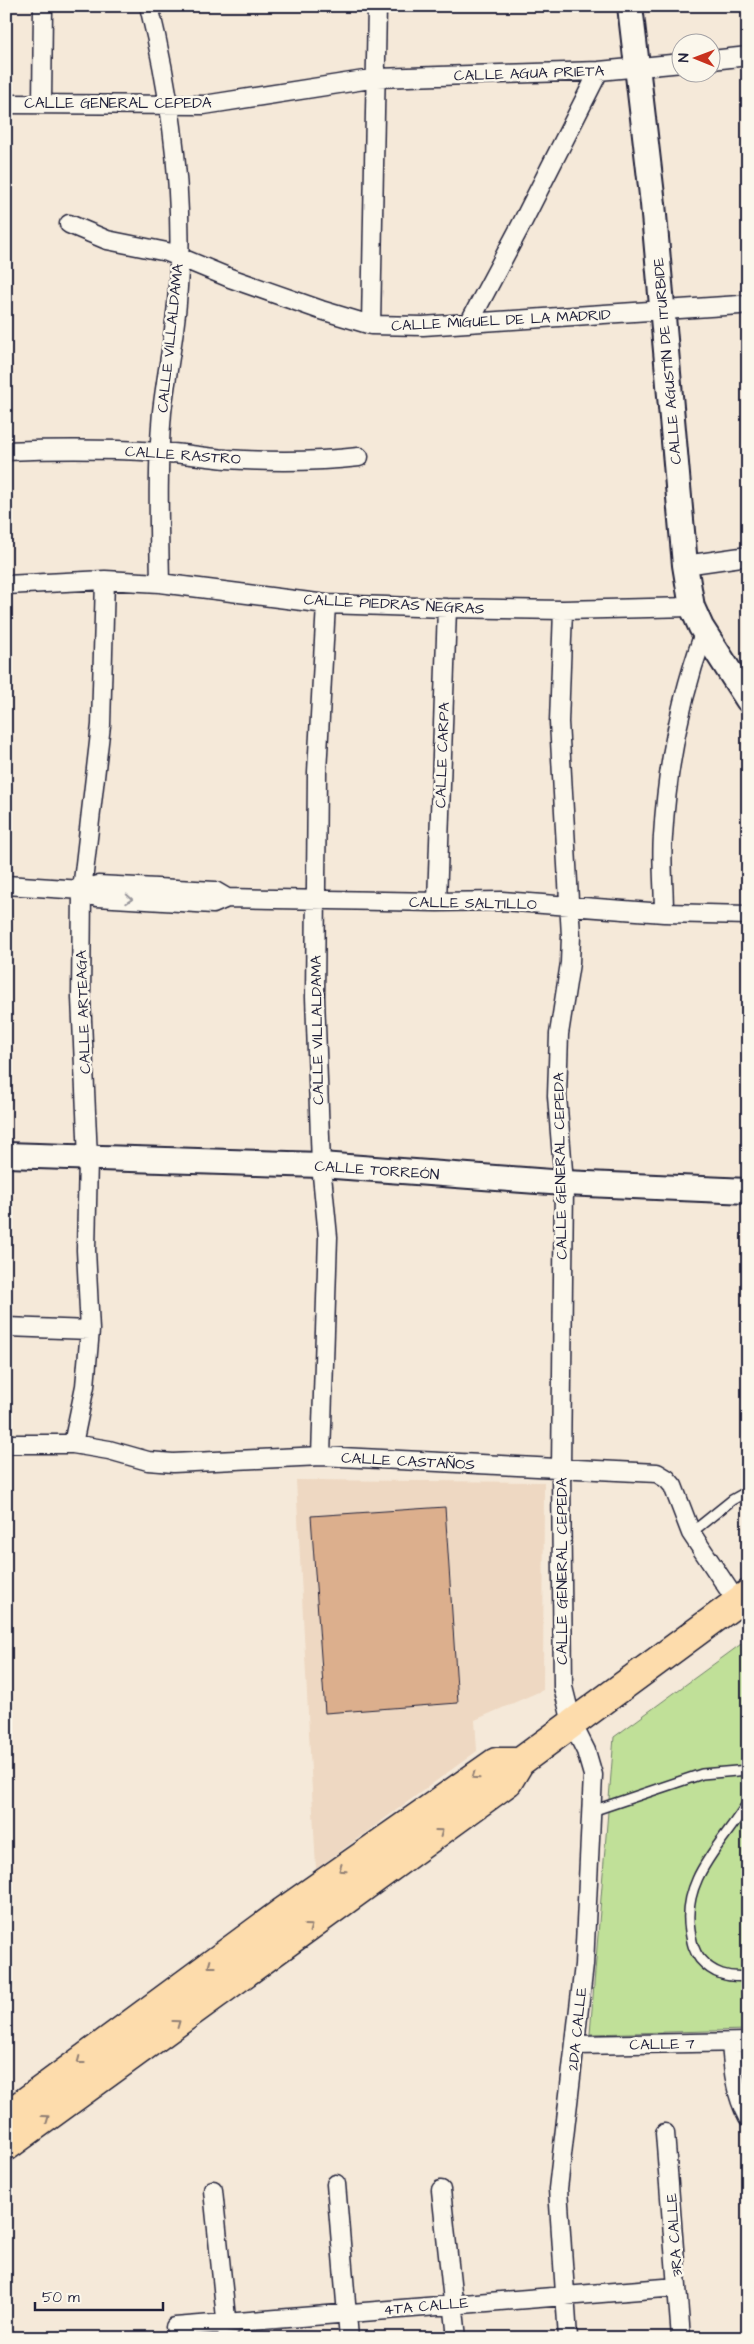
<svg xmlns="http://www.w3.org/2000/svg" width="754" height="2344" font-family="'Architects Daughter',sans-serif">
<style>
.built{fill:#eed8c2}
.green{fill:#c0e098;stroke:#71816a}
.building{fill:#dcaf8d;stroke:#22223b}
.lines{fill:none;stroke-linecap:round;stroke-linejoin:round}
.lane-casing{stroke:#22223b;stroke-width:12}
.street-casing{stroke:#22223b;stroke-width:21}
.secondary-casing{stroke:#22223b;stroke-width:28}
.primary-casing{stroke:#22223b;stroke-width:31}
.lane{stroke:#fbf7ec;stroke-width:9}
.street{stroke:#fbf7ec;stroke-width:18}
.secondary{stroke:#fbf7ec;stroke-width:24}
.primary{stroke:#fddcac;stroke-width:28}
.oneway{stroke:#99979c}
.oneway2{stroke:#907f74}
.labels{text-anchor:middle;stroke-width:5;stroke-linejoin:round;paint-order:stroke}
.street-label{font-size:15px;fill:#22223b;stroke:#fbf7ec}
</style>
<rect width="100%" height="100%" fill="#f5e9d9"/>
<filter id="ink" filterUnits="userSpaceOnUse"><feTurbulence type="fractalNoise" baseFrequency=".02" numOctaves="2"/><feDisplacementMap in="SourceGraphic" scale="10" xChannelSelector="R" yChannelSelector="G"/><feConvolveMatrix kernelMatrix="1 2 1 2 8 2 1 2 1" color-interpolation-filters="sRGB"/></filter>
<g filter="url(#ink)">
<!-- built -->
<path class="built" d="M296 1480 544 1482 543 1690 475 1720 477 1751 316 1869Z"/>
<!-- green -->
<path class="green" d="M748 1639V2030L590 2034 614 1737Z"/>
<!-- building -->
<path class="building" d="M445 1507 458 1703 325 1713 311 1516Z"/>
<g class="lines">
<!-- lane casing -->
<g class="lane-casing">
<path id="lane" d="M691 1533 732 1500 748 1491
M748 1802C723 1844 681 1878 690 1931 692 1942 693 1950 700 1959 713 1974 728 1978 748 1976
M592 1811 702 1774 748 1770"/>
</g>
<!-- street casing -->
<g class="street-casing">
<path id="street" d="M149 6C173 103 185 204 177 303 174 340 166 376 162 412 157 469 159 526 160 583
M712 60 748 56
M6 104 204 105 377 78 599 71 682 63
M42 104 43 6
M69 224 107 240 167 252 230 278 321 310 371 325 423 326 740 305
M469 323 520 227 599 71
M371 325 377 6
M6 451C57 449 108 449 158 452 181 453 204 457 226 459 271 462 315 462 359 457
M685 565 748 556
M6 585 105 580 160 583 326 604 447 608 563 610 692 607
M563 610 559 722 571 936 570 963 559 1034 557 1096 564 1183 561 1470 563 1687 572 1723 586 1751 593 1775 584 1965 558 2189 568 2338
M6 885 82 890 98 885 215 891 227 898
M82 890 97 897 213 904 227 898 437 902 502 901 664 913 748 915
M437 902 447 608
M664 913C664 887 661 861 663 836 667 768 681 697 704 633
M6 1327 90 1330
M6 1444H73L109 1450 148 1461 173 1463 321 1456 657 1473 667 1479 673 1486 691 1533 737 1602
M73 1444 85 1386 90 1330 86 1250 88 1159 81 997 82 890 101 725 105 580
M321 1456 328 1237 321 1165 315 997 317 772 326 604
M731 2043C733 2070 735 2094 748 2118
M576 2045 748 2042
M665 2133 681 2338
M336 2184 349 2338
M213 2190 228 2338
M441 2190 457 2338
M175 2327 677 2287"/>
</g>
<!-- secondary casing -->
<g class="secondary-casing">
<path id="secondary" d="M630 6 653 204 685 565 692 607 701 627 748 700
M6 1155 321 1165 564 1183 748 1191"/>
</g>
<!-- primary casing -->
<g class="primary-casing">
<path id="primary" d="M6 2116 281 1913 496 1762H520
M6 2147 508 1782 520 1762 748 1594"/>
</g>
<!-- lane -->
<use href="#lane" class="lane"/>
<!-- street -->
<use href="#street" class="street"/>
<!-- secondary -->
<use href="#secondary" class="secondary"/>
<!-- primary -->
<use href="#primary" class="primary"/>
</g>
<!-- one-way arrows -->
<defs><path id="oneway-chevron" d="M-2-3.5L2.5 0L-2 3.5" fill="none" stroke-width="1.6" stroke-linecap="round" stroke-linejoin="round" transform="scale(1.25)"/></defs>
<use class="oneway" href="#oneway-chevron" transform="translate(129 899) rotate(3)"/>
<g class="oneway2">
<use href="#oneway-chevron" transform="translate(475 1776) rotate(145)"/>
<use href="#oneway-chevron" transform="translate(440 1832) rotate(-36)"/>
<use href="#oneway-chevron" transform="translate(342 1869) rotate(145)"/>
<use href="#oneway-chevron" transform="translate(309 1927) rotate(-36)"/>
<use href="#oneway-chevron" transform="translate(211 1965) rotate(143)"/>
<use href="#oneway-chevron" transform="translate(177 2023) rotate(-36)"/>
<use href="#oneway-chevron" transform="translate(80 2061) rotate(143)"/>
<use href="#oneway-chevron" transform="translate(46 2118) rotate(-36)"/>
</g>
</g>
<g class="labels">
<!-- street labels -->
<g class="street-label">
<text transform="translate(529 73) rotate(-2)" y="5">CALLE AGUA PRIETA</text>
<text x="118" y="108">CALLE GENERAL CEPEDA</text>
<text transform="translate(501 320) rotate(-3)" y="5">CALLE MIGUEL DE LA MADRID</text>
<text transform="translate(170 338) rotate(-84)" y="5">CALLE VILLALDAMA</text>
<text transform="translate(667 361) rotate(-95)" y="5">CALLE AGUSTÍN DE ITURBIDE</text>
<text transform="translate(183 455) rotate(4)" y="5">CALLE RASTRO</text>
<text transform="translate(394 604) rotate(3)" y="5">CALLE PIEDRAS NEGRAS</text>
<text transform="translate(442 755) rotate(-88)" y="5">CALLE CARPA</text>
<text transform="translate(473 903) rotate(1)" y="5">CALLE SALTILLO</text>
<text transform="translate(83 1012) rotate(-92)" y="5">CALLE ARTEAGA</text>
<text transform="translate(317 1030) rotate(-91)" y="5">CALLE VILLALDAMA</text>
<text transform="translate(560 1166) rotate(-91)" y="5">CALLE GENERAL CEPEDA</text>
<text transform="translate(377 1170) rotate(4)" y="5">CALLE TORREÓN</text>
<text transform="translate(408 1461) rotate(3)" y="5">CALLE CASTAÑOS</text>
<text transform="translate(562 1571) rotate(-90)" y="5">CALLE GENERAL CEPEDA</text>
<text transform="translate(577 2029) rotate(-84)" y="5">2DA CALLE</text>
<text transform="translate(662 2044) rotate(-1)" y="5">CALLE 7</text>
<text transform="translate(674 2235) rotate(-94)" y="5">3RA CALLE</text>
<text transform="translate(426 2306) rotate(-5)" y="5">4TA CALLE</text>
</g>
</g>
<!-- margin -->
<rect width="754" height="2344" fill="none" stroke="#fbf7ec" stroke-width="25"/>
<rect x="12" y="12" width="729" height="2319" fill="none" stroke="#22223b" stroke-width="2" filter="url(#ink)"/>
<!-- north arrow -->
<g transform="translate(696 58) rotate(271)"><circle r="24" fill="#fbf7ec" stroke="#a4a2a5"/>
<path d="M0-4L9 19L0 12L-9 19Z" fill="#c8321e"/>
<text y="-8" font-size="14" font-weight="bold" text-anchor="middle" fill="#22223b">N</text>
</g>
<!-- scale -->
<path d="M35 2302v8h128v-8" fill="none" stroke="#22223b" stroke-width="2.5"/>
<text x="42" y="2302" font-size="15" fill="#22223b" stroke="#fbf7ec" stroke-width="4" paint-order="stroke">50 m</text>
</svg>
